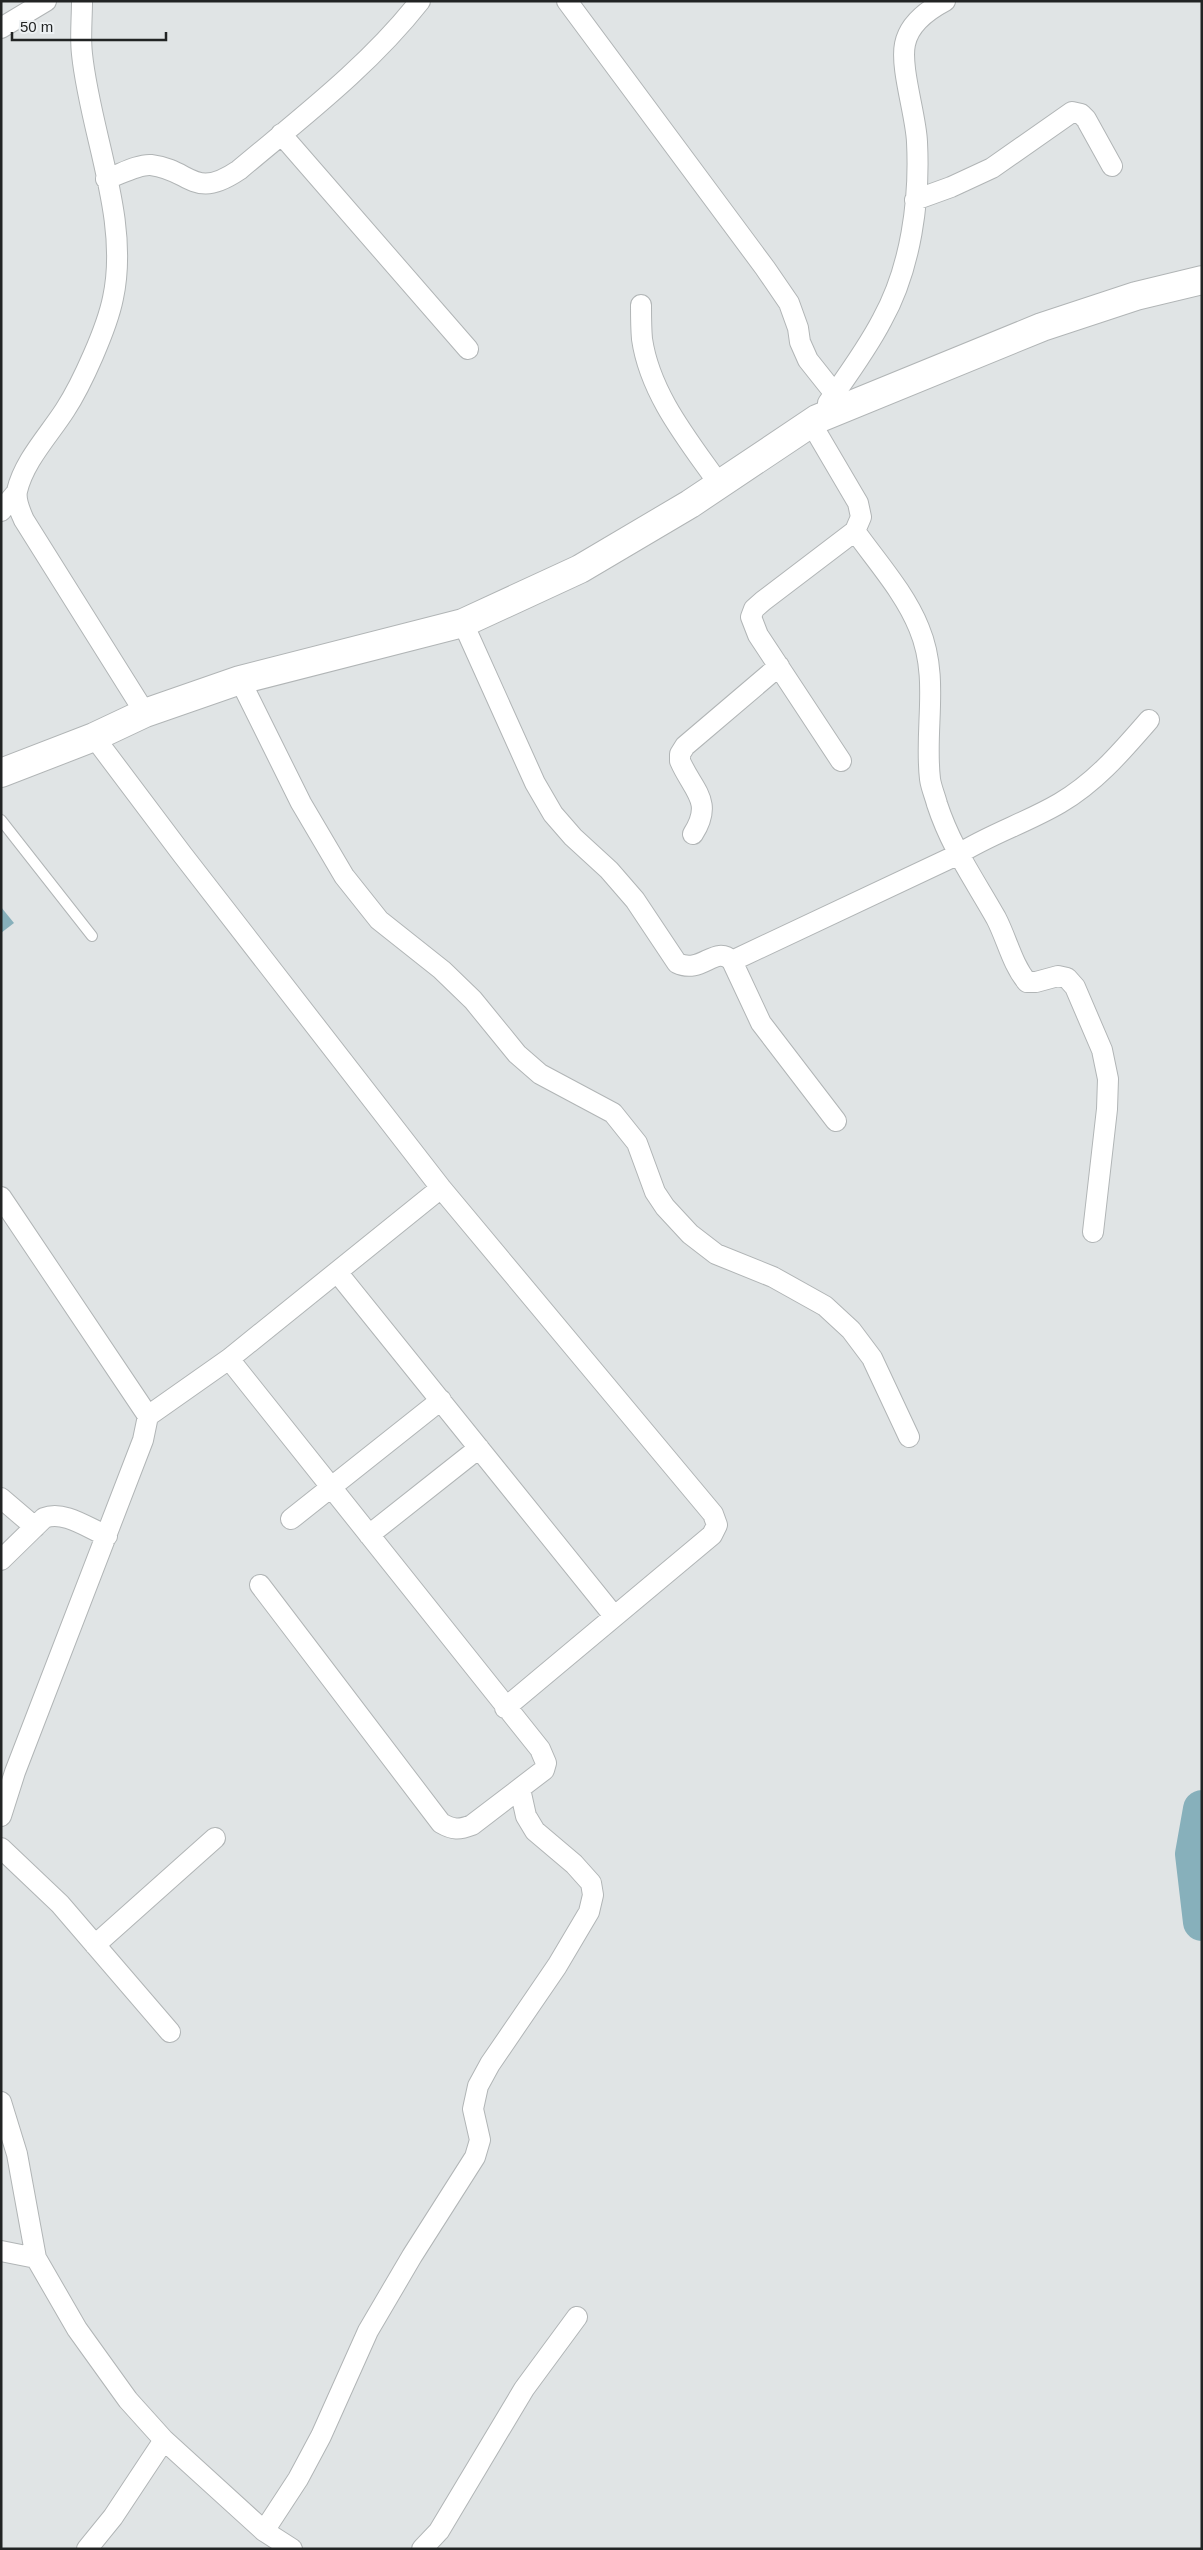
<svg xmlns="http://www.w3.org/2000/svg" width="1203" height="2550" font-family="Helvetica,sans-serif">
<style>
.water{fill:#87b0bb}
.lines{fill:none;stroke-linecap:round;stroke-linejoin:round}
.river{stroke:#87b0bb;stroke-width:38}
.lane-casing{stroke:#b1b5b6;stroke-width:12}
.street-casing{stroke:#b1b5b6;stroke-width:22}
.secondary-casing{stroke:#b1b5b6;stroke-width:30}
.lane{stroke:#fff;stroke-width:10}
.street{stroke:#fff;stroke-width:20}
.secondary{stroke:#fff;stroke-width:28}
</style>
<rect width="100%" height="100%" fill="#e0e4e5"/>
<!-- water -->
<path class="water" d="M1 907 14 923 1 933Z"/>
<g class="lines">
<!-- river -->
<path class="river" d="M1202 1809 1194 1854 1202 1922"/>
<!-- lane casing -->
<g class="lane-casing">
<path id="lane" d="M1 820 92 936"/>
</g>
<!-- street casing -->
<g class="street-casing">
<path id="street" d="M82 1C82 19 80 37 82 54 90 133 130 219 113 298 107 328 82 384 65 410 49 435 24 461 17 491 15 501 20 511 24 520L145 713
M567 1 765 268 789 303 798 328 800 342 808 360 835 394
M1 28 46 1
M281 134 468 349
M106 179C119 175 138 164 151 165 192 170 193 201 239 170 302 117 369 66 420 1
M915 200 951 187 992 168 1072 112 1081 114 1086 119 1112 166
M641 305C641 316 641 328 642 339 650 394 688 440 719 484
M828 403C847 376 867 349 882 320 911 268 920 200 917 142 916 115 900 68 905 44 909 24 928 10 945 1
M811 423 858 503 861 517 855 531 763 601 754 609 751 617 758 635 841 761
M1 511 16 493
M855 531C877 562 905 593 919 628 940 678 924 728 930 779 931 787 935 796 937 804 951 847 974 879 996 918 1007 939 1012 964 1027 982H1036L1058 976 1067 978 1075 987 1102 1050 1108 1079 1107 1109 1093 1232
M463 623 535 783 553 814 573 837 609 870 635 900 677 963C702 975 715 944 732 961L761 1023 836 1121
M240 680 301 803 344 876 379 920 442 970 473 1000 517 1054 540 1074 613 1113 637 1143 655 1192 665 1207 690 1234 716 1254 773 1277 825 1306 851 1330 872 1358 909 1437
M94 737 182 854 441 1188 713 1514 717 1525 712 1535 505 1708
M693 834C714 801 693 791 680 761V754L685 746 779 666
M732 961 957 855C990 834 1026 823 1060 803 1096 782 1122 751 1149 720
M1 1197 148 1416 143 1440 15 1772 1 1816
M337 1272 614 1616
M229 1359 540 1749 546 1763 544 1770 472 1825C459 1830 453 1830 441 1823L260 1585
M148 1416 229 1359 441 1188
M1 1498 35 1527
M291 1519 441 1400
M369 1535 479 1448
M1 1560 44 1518C64 1510 88 1528 107 1536
M1 1848 60 1904 170 2032
M95 1945 215 1838
M1 2102 17 2154 36 2258 77 2329 128 2400 164 2440 264 2531 292 2549
M1 2251 36 2258
M264 2531 298 2479 321 2436 368 2331 412 2256 475 2157 480 2140 473 2109 478 2086 490 2064 557 1966 589 1912 593 1895 591 1883 574 1864 535 1831 526 1816 520 1789
M87 2549 113 2517 164 2440
M422 2549 439 2531 524 2389 577 2317"/>
</g>
<!-- secondary casing -->
<g class="secondary-casing">
<path id="secondary" d="M1 773 94 737 145 713 240 680 463 623 580 569 690 504 817 419 1042 327 1136 296 1202 280"/>
</g>
<!-- lane -->
<use href="#lane" class="lane"/>
<!-- street -->
<use href="#street" class="street"/>
<!-- secondary -->
<use href="#secondary" class="secondary"/>
</g>
<!-- border -->
<rect width="1203" height="2550" fill="none" stroke="#222424" stroke-width="5"/>
<!-- scale -->
<path d="M12 32v8h154v-8" fill="none" stroke="#222424" stroke-width="2.5"/>
<text x="20" y="32" font-size="15" fill="#222424" stroke="#edf1f3" stroke-width="4" paint-order="stroke">50 m</text>
</svg>
